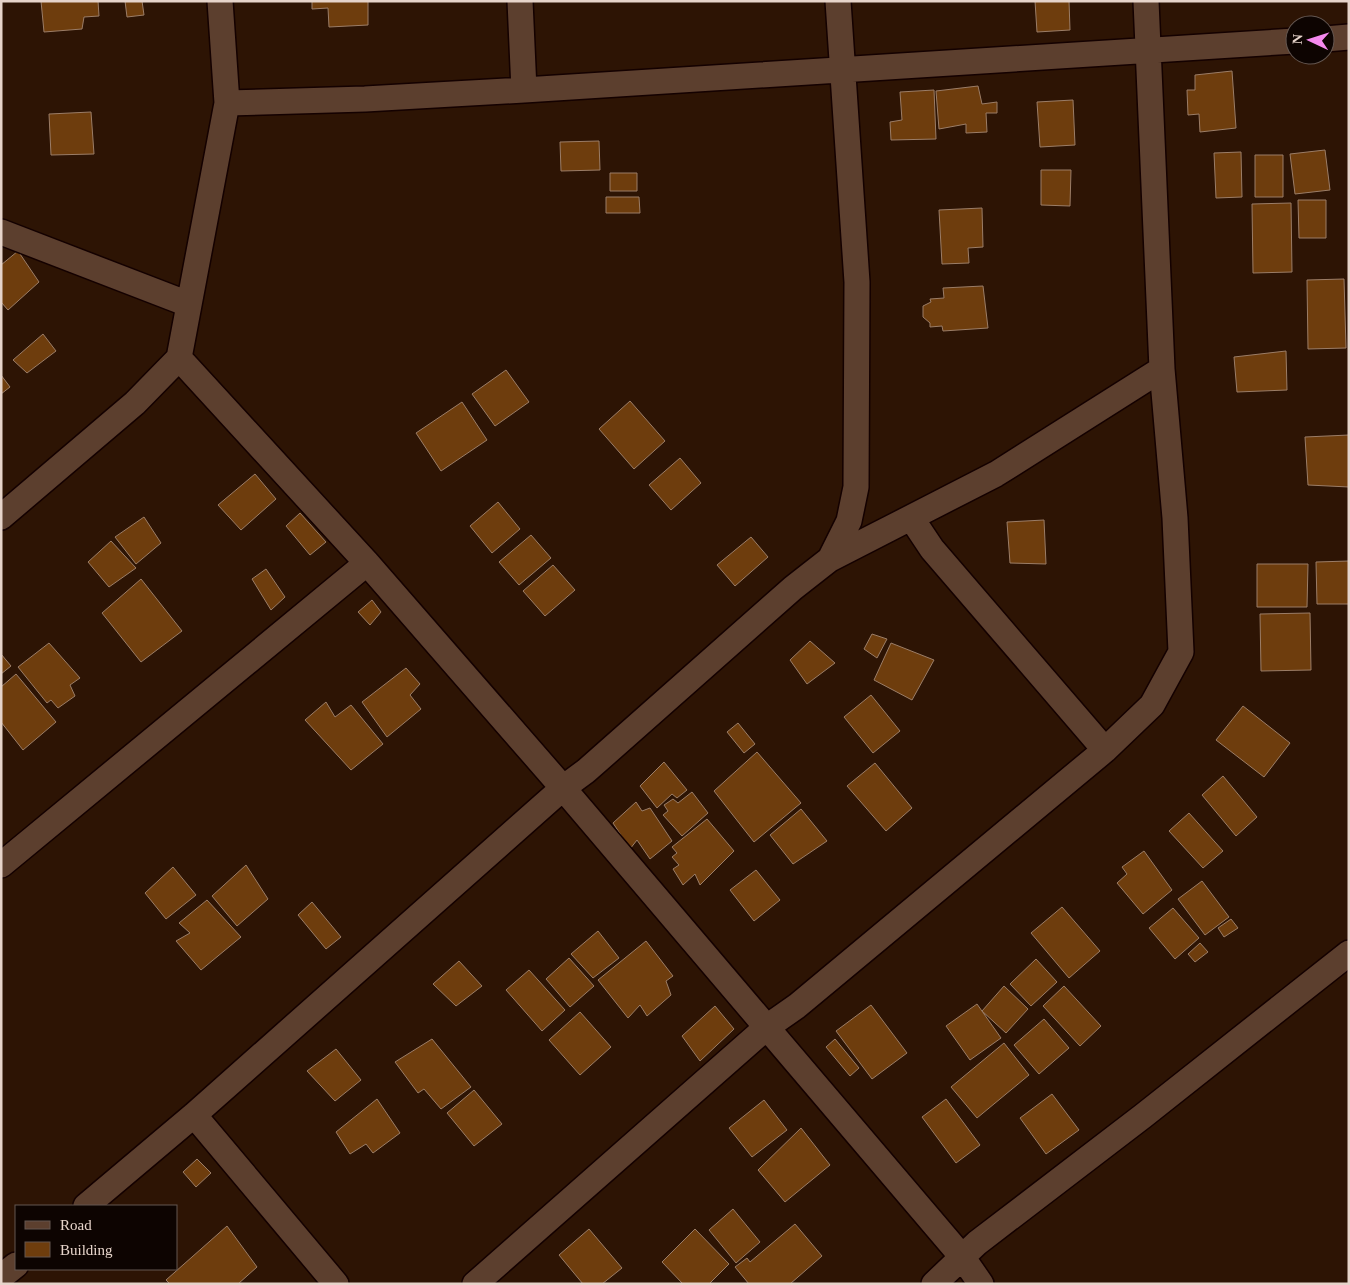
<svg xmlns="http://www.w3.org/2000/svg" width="1350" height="1285" font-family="Georgia,serif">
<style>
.building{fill:#6e3d0d;stroke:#9b7d67}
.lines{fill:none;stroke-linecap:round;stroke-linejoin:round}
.minor-casing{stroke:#140100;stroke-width:28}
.minor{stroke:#5c3f2e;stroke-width:25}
</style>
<rect width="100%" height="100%" fill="#2d1404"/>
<!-- building -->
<path class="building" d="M41 1H98L99 16 84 17 82 29 44 32Z
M125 1H142L144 15 127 17Z
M312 1H368V25L329 27 328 8 312 9Z
M1035 1H1069L1070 30 1037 32Z
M1232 71 1236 128 1200 132 1199 114 1188 115 1187 90H1195V75Z
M978 86 982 104 997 102V113H986L987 132 966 133V124L939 129 936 91Z
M934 90 936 139 891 140 890 122 902 120 900 92Z
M1073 100 1075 145 1040 147 1037 102Z
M91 112 94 154 51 155 49 114Z
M599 141 600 170 561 171 560 142Z
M1325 150 1330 190 1295 194 1290 154Z
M1241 152 1242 197 1216 198 1214 153Z
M1255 155H1283V197H1255Z
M1041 170H1071L1070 206 1041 205Z
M610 173H637V191H610Z
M606 197H639L640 213H606Z
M1298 200H1326V238H1299Z
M1291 203 1292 272 1253 273 1252 204Z
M982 208 983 247 968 248 969 263 942 264 939 210Z
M18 251 39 282 8 310 1 302V265Z
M1344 279 1346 348 1308 349 1307 280Z
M983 286 988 328 943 331 942 326 930 327V323L923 317V306L931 302 930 299 944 298 943 288Z
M43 334 56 351 27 373 13 360Z
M1286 351 1287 390 1237 392 1234 357Z
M506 370 529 402 495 426 472 394Z
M1 375 10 387 1 394Z
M630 401 665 441 634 469 599 429Z
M462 402 487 440 441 471 416 433Z
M1349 435V487L1308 485 1305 437Z
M680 458 701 483 671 510 649 485Z
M255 474 276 499 241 530 218 505Z
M498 502 520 529 492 553 470 526Z
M300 513 326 542 310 555 286 526Z
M144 517 161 543 136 564 115 537Z
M1044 520 1046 564 1010 563 1007 522Z
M531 535 551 558 519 585 499 562Z
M751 537 768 557 735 586 717 565Z
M111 541 136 568 109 587 88 562Z
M1349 561V604H1317L1316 562Z
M1257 564H1308L1307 607H1257Z
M553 565 575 590 545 616 523 591Z
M266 569 285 597 271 610 252 579Z
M141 579 182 631 141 662 102 613Z
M372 600 381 612 370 625 358 612Z
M1310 613 1311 670 1261 671 1260 614Z
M872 634 887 639 877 658 864 649Z
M810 641 835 663 807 684 790 660Z
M49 643 80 678 70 685 75 696 58 708 51 700 47 703 18 667Z
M891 643 934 660 912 700 874 680Z
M1 654 11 666 1 674Z
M406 668 420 684 410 695 421 709 387 737 362 702Z
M16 674 56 722 23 750 1 722V687Z
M871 695 900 731 873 753 844 717Z
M326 702 335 717 351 705 383 744 351 770 305 720Z
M1243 706 1290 743 1264 777 1216 740Z
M738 723 755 744 744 753 727 732Z
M757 752 801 803 754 842 714 791Z
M664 762 687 790 677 798 672 794 657 808 640 786Z
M875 763 912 808 886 831 847 786Z
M1223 776 1257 817 1236 836 1202 795Z
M692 792 708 813 682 836 663 815 668 811 664 805 673 799 678 803Z
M636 802 642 811 650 808 672 841 650 859 637 840 630 849 613 823Z
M801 809 827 841 793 864 770 835Z
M1189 813 1223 851 1203 868 1169 831Z
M707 819 734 851 700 885 695 874 683 885 673 869 679 865 672 857 677 853 672 847Z
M1144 851 1172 890 1143 914 1117 883 1127 874 1122 867Z
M246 865 268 899 237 926 212 896Z
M173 867 196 895 166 919 145 893Z
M756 870 780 900 754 921 730 890Z
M1202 881 1229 917 1205 935 1178 899Z
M207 900 241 937 201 970 176 941 190 933 179 923Z
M312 902 341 937 326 949 298 915Z
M1062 907 1100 951 1069 978 1031 933Z
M1173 908 1199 938 1175 959 1149 928Z
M1231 919 1238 928 1224 937 1218 928Z
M598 931 619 958 593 978 571 954Z
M646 941 673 976 666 981 671 995 647 1016 640 1005 628 1018 598 980Z
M1200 943 1208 952 1195 962 1188 954Z
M569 958 594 986 570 1007 546 979Z
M1036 959 1057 982 1031 1006 1010 984Z
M459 961 482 986 456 1006 433 984Z
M529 970 565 1010 542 1031 506 990Z
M1004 986 1028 1009 1006 1033 982 1011Z
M1064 986 1101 1026 1080 1046 1043 1006Z
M977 1004 1001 1038 970 1060 946 1026Z
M871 1005 907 1053 872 1079 836 1031Z
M715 1006 734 1029 700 1061 682 1036Z
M580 1012 611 1047 580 1075 549 1040Z
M1044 1019 1069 1048 1039 1074 1014 1045Z
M432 1039 471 1087 441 1109 424 1089 418 1093 395 1062Z
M835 1039 859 1068 850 1076 826 1047Z
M1004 1043 1029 1075 977 1118 951 1087Z
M336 1049 361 1080 335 1101 307 1071Z
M474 1090 502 1124 474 1146 447 1113Z
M1052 1094 1079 1130 1046 1154 1020 1118Z
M377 1099 400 1133 373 1153 366 1144 350 1154 336 1132Z
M946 1099 980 1145 956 1163 922 1117Z
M764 1100 787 1130 752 1157 729 1128Z
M801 1128 830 1165 785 1202 758 1170Z
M197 1159 211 1173 196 1187 183 1172Z
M733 1209 760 1242 736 1263 709 1230Z
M795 1224 822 1256 790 1284H749L735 1267 747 1258 750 1262Z
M227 1226 257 1267 238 1284H170L166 1280Z
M589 1229 622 1268 602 1284H583L559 1255Z
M695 1229 729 1264 709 1284H683L662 1262Z"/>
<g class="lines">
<!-- minor casing -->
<g class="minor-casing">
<path id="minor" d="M520 1 524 90
M1325 39 1349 37
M227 103 365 99 524 90 1295 41
M1 232 188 304
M179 358 227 103 220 1
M1 517 135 403 179 358 367 563 563 788 963 1258 981 1284
M912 519 932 549 1105 750
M830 559 849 521 856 487 857 282 838 1
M1 865 367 563
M194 1115 336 1284
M86 1206 194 1115 563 788 586 771 793 588 830 559 996 474 1162 369
M1 1277 16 1265
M475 1284 767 1027 797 1006 1105 750 1152 705 1181 652 1175 518 1162 369 1146 1
M934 1284 977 1243 1143 1116 1349 953"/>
</g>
<!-- minor -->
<use href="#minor" class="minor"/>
</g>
<!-- border -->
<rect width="1350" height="1285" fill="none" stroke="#e6d4ca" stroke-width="5"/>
<!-- legend -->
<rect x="15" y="1205" width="162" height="65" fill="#0d0401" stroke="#645751"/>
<rect x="25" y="1221" width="25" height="8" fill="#5c3f2e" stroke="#645751"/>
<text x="60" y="1230" font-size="15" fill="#e6d4ca">Road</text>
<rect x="25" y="1242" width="25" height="15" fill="#6e3d0d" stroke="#645751"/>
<text x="60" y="1255" font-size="15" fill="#e6d4ca">Building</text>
<!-- north arrow -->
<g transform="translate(1310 40) rotate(274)"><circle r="24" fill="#0d0401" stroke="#645751"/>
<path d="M0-4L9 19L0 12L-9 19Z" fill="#f589ee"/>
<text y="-8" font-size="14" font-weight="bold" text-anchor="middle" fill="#e6d4ca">N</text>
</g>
</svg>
